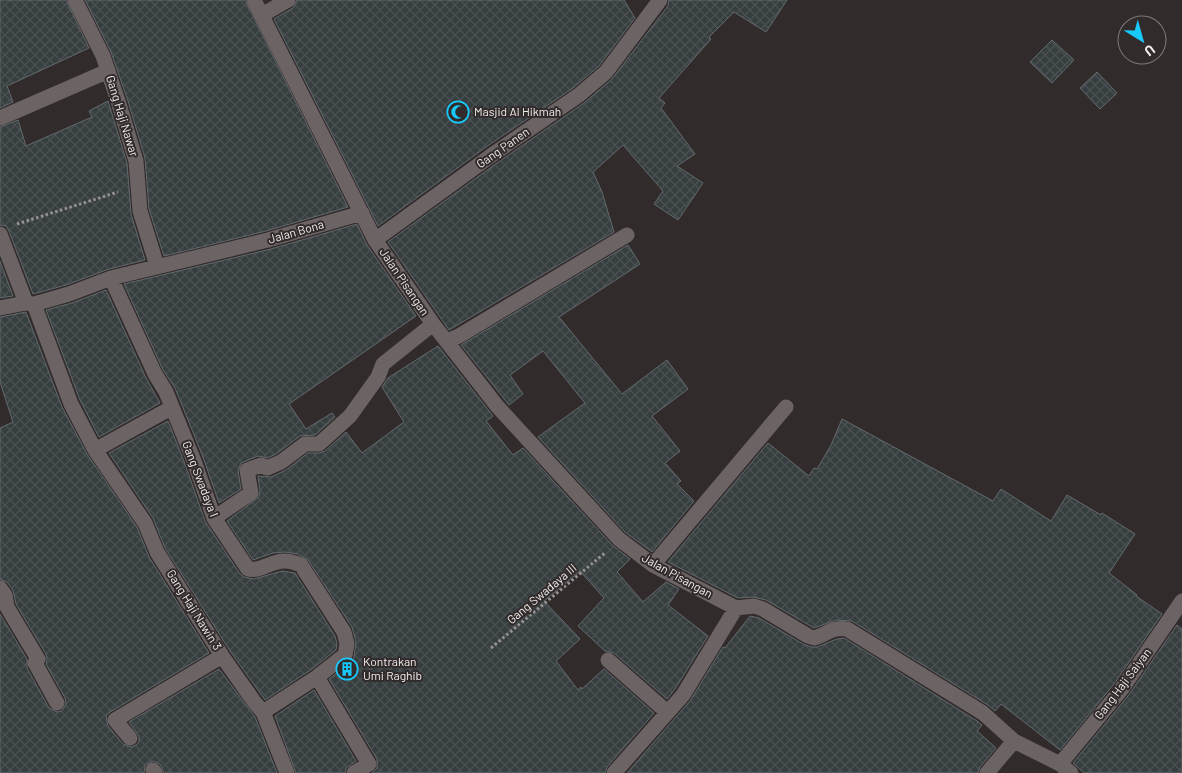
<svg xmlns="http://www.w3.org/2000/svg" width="1182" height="773" font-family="Barlow,sans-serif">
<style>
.building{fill:url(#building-cross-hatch);stroke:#636a6d}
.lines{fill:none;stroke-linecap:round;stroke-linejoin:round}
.path{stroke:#979191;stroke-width:3;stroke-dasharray:2.5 2.5;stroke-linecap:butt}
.minor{stroke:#6c6464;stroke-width:15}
.labels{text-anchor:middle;stroke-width:4;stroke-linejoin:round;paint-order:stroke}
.poi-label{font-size:12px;fill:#f2eded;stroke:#322b2b;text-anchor:start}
.street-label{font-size:12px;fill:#f2eded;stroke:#322b2b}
</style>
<defs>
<pattern id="building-cross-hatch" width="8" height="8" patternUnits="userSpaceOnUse" patternTransform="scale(1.25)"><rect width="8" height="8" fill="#373e40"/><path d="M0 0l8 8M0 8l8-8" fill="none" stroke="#4b5153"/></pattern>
</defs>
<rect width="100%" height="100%" fill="#322b2b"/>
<!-- building -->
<path class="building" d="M0 0H66L89 48 7 86 13 102 0 108Z
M85 0H245L348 207 266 231 164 256 149 209 145 158 128 101 111 52Z
M297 0H624L635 18 599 66 573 88 486 147 378 226 274 19 293 8Z
M669 0H787L766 32 734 12 709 37 711 39 659 98 665 103 661 108 695 154 677 166 703 183 678 220 654 204 663 191 623 145 593 172 602 192 614 232 449 330 388 242 497 163 584 103 612 79 668 6Z
M1052 40 1074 60 1052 83 1030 62Z
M1097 72 1117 93 1100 109 1080 88Z
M108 101 127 163 131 214 145 260 109 269 66 285 33 294 9 231 6 226 0 225V127L18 120 26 146 92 117 89 111Z
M357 224 367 245 416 316 289 404 306 429 332 413 335 417 315 435 300 436 276 454 267 458 258 456 241 463 238 471 241 489 219 503 203 457 175 388 163 370 124 284 271 249Z
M628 245 640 264 559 317 622 394 667 360 688 389 652 416 680 451 665 463 681 481 677 484 694 501 652 552 625 532 538 437 585 403 543 351 510 375 523 394 509 405 461 345Z
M0 261 13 296 0 298Z
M106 290 146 378 160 403 99 437 80 400 46 310 72 303Z
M26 312 62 407 87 454 137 527 149 557 209 653 110 712 106 716 108 726 123 744 131 747 136 745 139 742V736L129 722 219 669 255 717 277 773H164L160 764 153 761 145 765 144 773H0V614L27 659V668L49 708 57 712 62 711 66 704 65 698 46 664 47 659 46 654 16 604 13 590 7 582 0 579V428L13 422 0 382V317Z
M438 346 493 416 486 421 513 455 523 448 612 545 630 559 617 572 643 602 666 582 679 589 668 605 708 636 675 689 667 699 614 653 605 651 578 626 604 598 580 571 544 601 580 639 556 661 578 690 581 687 582 689 604 669 654 713 607 767 605 773H372L377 768V759L329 679 351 662 354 657 356 642 352 627 308 560 298 554 285 552 273 553 253 560 227 521 259 497 260 491 258 476 271 477 286 470 308 453H319L325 451 346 432 362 453 404 422 382 387 388 378Z
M842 419 993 501 1001 489 1051 521 1067 495 1101 515 1102 513 1135 534 1109 573 1137 595 1136 596 1162 614 1114 684 1060 750 1001 704 995 711 988 705 852 621 836 620 814 628 766 600 753 597 738 598 668 562 768 443 809 476 814 468 817 469 831 445Z
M168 421 185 464 205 521 240 574 244 577 254 579 282 571 295 573 335 636 337 644 336 650 312 669 265 700 230 651 165 548 153 518 109 453Z
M750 616 759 618 803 644 811 647H817L837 639 844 638 977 721 982 725 977 731 996 748 980 767 978 773H627L690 701 723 647 725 648Z
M1177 625 1182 629V773H1084L1073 763 1128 696Z
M314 690 356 761 346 768 345 773H296L275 716Z"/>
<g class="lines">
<!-- path -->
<path class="path" d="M17 224 118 192
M491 648 606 552"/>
<!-- minor -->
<path class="minor" d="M75 0 103 56 119 104 136 161 140 211 157 266
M254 0 375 240 433 324 497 406 619 539 653 565 736 608 754 606 763 609 808 636 814 638C825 635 834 626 847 629L983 713 1014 741 1060 764 1071 773
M262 15 288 0
M0 118 108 71
M0 234 26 303
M375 240 492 155 579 95 606 72 660 0
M111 278 155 374 166 392 194 461 214 518 248 569C262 572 272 560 285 561 291 561 296 563 301 565L344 632 347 644 345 655 317 677 263 712
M34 304 71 404 95 450 145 523 157 552 222 656 255 703 263 712 287 773
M0 308 26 303 34 304 69 294 111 278 268 240 362 213
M447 341 459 336 627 235
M95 450 171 408
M214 518 251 493 247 470 261 465 267 468 281 462 305 444H319L350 416 378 377 383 364 433 324
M653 565 786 407
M0 588 5 595 7 607 38 659 35 663 57 703
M608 660 667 712
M317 677 369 764 354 773
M130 738 115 720 222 656
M1060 764 1121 690 1182 601
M153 770 155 773
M614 773 683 695 736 608
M987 773 1014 741"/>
</g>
<!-- icons -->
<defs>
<g id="mosque-ring" transform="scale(1.125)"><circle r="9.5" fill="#322b2b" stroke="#18cafc" stroke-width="1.5"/><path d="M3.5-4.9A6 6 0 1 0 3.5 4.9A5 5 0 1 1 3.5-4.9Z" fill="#18cafc"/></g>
<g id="building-ring" transform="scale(1.125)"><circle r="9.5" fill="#322b2b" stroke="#18cafc" stroke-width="1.5"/><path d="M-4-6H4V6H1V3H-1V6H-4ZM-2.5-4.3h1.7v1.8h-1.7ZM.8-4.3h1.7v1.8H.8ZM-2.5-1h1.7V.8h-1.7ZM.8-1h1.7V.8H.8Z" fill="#18cafc"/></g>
</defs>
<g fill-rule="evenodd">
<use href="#mosque-ring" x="458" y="112"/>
<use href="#building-ring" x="347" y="669"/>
</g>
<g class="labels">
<!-- poi labels -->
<g class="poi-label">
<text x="474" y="116">Masjid Al Hikmah</text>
<text x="363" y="666">Kontrakan<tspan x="363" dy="14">Umi Raghib</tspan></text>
</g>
<!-- street labels -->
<g class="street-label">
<text transform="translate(122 116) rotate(73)" y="4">Gang Haji Nawar</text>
<text transform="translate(503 148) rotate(-35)" y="4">Gang Panen</text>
<text transform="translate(296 232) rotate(-16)" y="4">Jalan Bona</text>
<text transform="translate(404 282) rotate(56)" y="4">Jalan Pisangan</text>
<text transform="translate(200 479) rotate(69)" y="4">Gang Swadaya I</text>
<text transform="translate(677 576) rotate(29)" y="4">Jalan Pisangan</text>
<text transform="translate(542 594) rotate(-40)" y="4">Gang Swadaya III</text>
<text transform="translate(194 610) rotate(58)" y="4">Gang Haji Nawin 3</text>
<text transform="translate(1123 684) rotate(-53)" y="4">Gang Haji Saiyan</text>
</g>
</g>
<!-- north arrow -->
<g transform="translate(1142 40) rotate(143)"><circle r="24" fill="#322b2b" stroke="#7f7979"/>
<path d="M0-4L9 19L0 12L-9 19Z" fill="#18cafc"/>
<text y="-8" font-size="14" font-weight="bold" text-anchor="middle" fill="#f2eded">U</text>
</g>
</svg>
